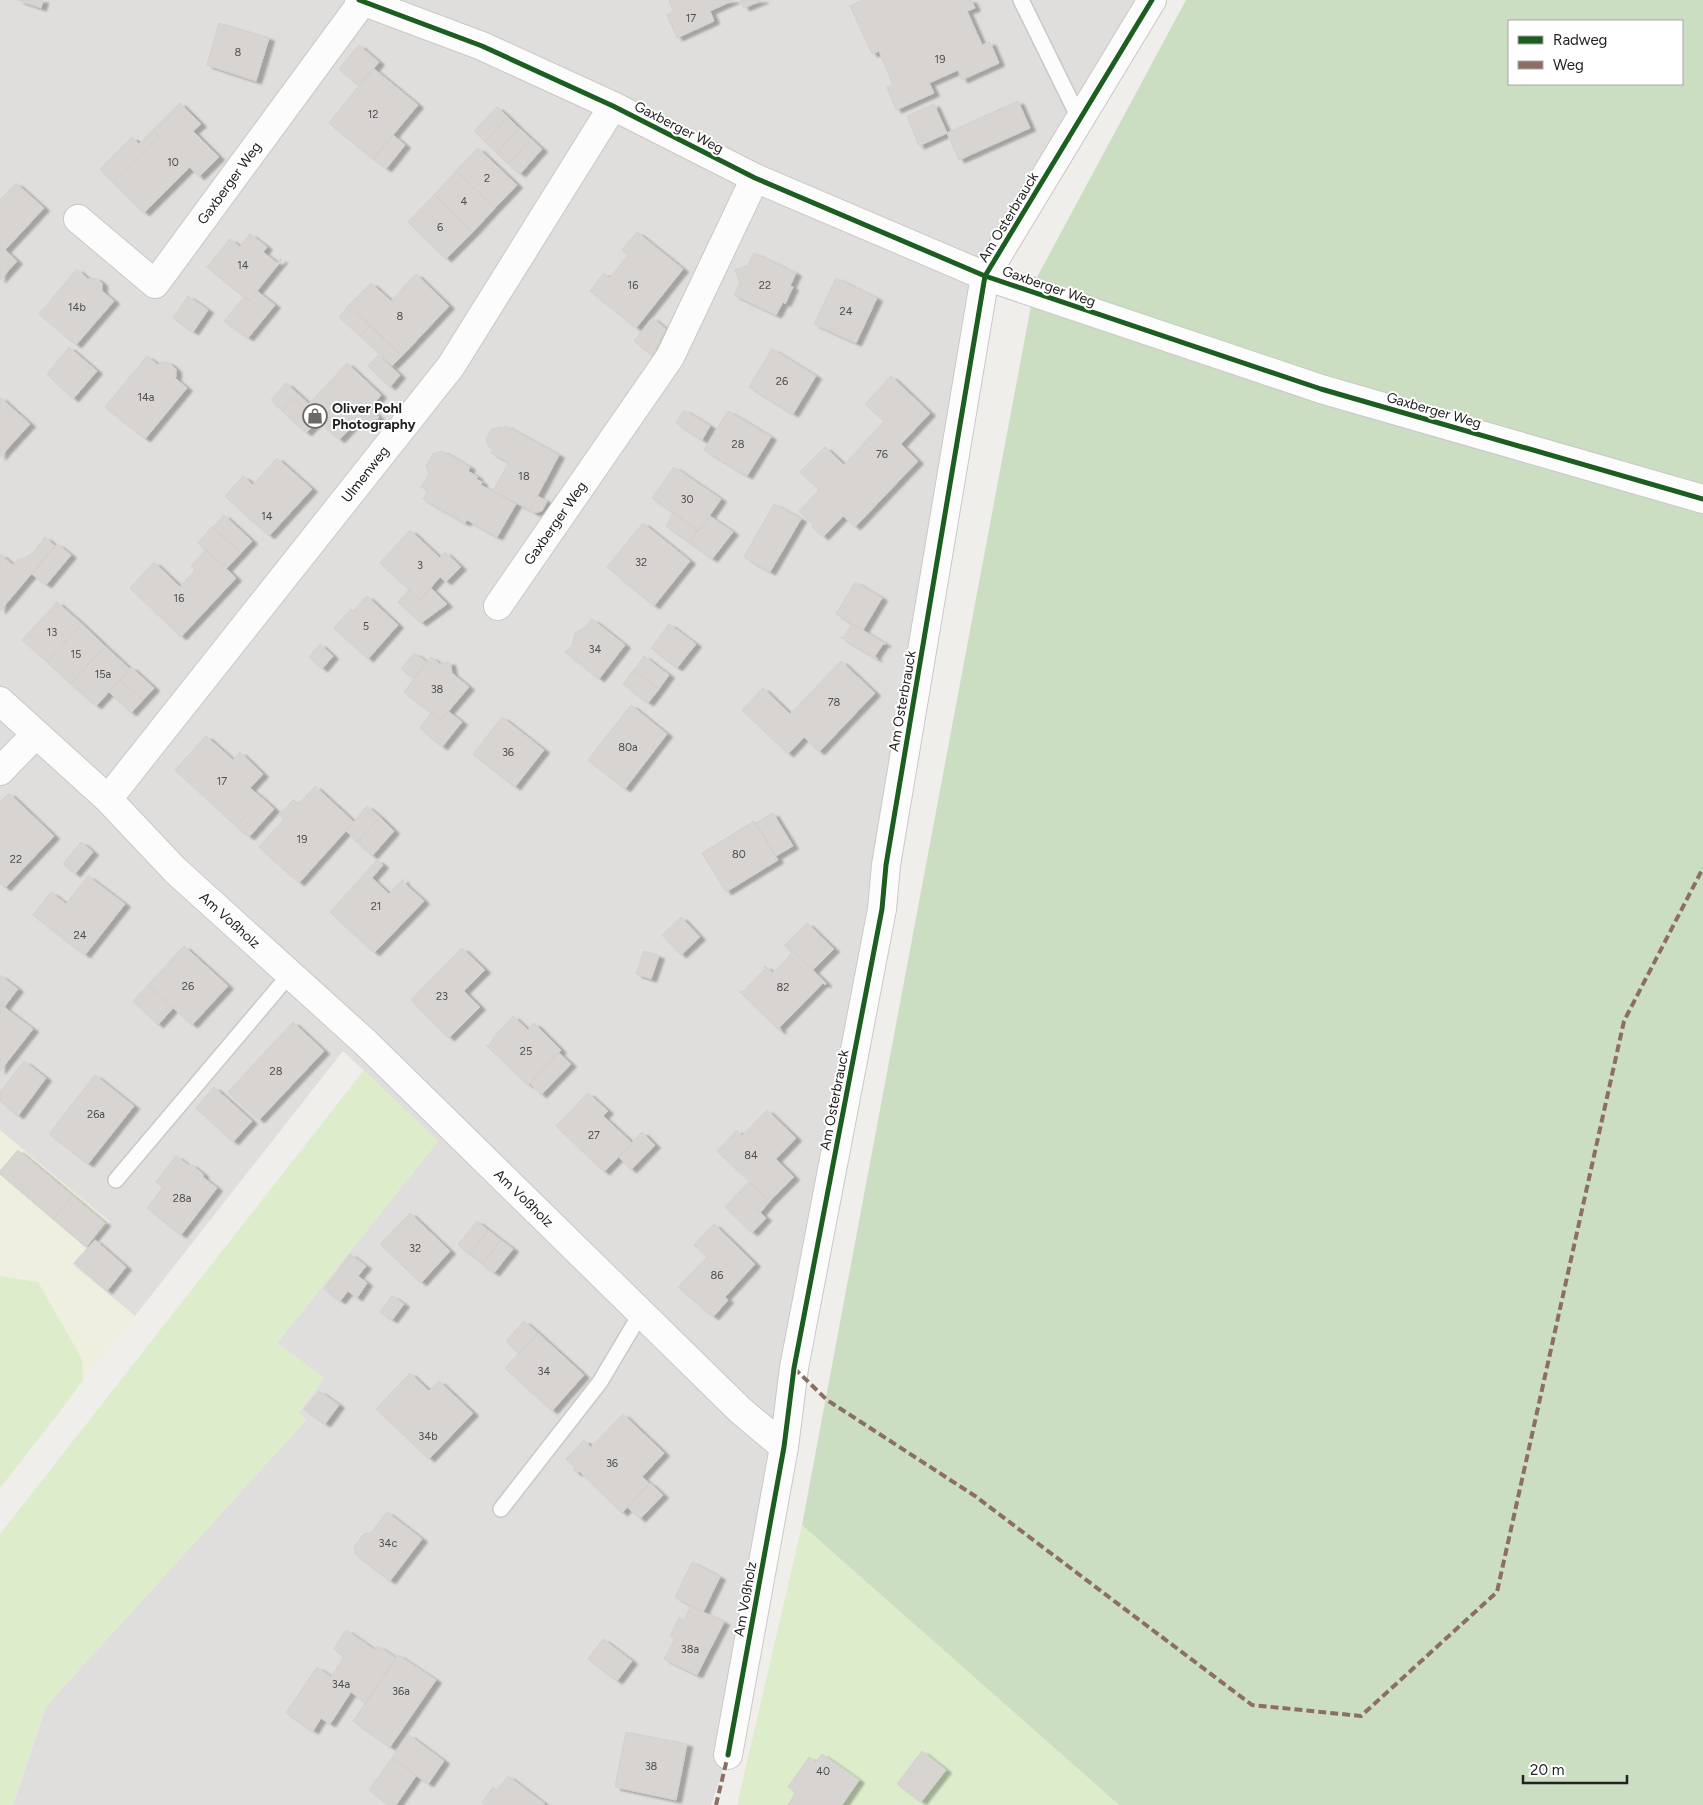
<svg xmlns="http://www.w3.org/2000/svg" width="1703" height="1805" font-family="Figtree,sans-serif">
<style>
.residential{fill:#dfdedc}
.farmland{fill:#efefdf}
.grass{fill:#ddeccb}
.forest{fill:#cbdec1;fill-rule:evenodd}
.building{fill:#d7d4d2;stroke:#d3d0cc;filter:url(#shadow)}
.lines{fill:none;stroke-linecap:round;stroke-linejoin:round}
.service-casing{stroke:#c9c8c7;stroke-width:18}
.minor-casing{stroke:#c9c8c7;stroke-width:30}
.service{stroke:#fdfcfc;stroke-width:15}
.minor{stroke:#fdfcfc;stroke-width:28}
.quiet{stroke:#8d6e63;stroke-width:4;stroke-dasharray:8 4;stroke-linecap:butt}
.cycleway-casing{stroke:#fff;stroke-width:8}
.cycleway{stroke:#1b5e20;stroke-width:5}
.labels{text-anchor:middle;stroke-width:4;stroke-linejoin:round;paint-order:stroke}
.number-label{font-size:11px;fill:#4f4e4e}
.street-label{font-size:14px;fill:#222;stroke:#fff}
.poi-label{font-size:14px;font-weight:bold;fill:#222;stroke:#fff;text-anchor:start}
</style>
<defs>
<filter id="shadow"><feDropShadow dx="5.5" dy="3" stdDeviation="1" flood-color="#0004"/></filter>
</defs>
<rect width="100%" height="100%" fill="#f0eeeb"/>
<!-- residential -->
<path class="residential" d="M0 0H1135L986 251 728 1755 711 1805H13L46 1706 306 1420 298 1413 324 1378 277 1343 438 1141 343 1051 135 1316 72 1264 110 1222 0 1131Z"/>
<!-- farmland -->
<path class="farmland" d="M0 1130 110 1222 72 1264 135 1316 83 1380 82 1359 38 1282 0 1276Z"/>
<!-- grass -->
<path class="grass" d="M364 1070 438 1141 277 1343 324 1378 298 1412 306 1420 46 1706 13 1805H0V1534Z
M0 1276 38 1282 82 1359 83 1380 55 1418 0 1488Z
M802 1525 1119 1805H737Z"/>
<!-- forest -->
<path class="forest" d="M1186 0H1703V1805H1119L802 1525 1036 279ZM1509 21H1682V84H1509Z"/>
<!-- building -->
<path class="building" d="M18 0H43L41 8Z
M669 0H734L710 11 714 21 677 38 667 15 674 12Z
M740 0H763L744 8Z
M863 0H971L975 8 967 11 982 45 990 42 999 63 962 80 958 70 929 83 934 93 896 110 887 87 893 85 879 51 872 54 850 6Z
M219 23 269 38 256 81 207 65Z
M359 45 379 62 359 86 339 69Z
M373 68 418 105 373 159 329 123Z
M1018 101 1030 128 959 160 947 133Z
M180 103 201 124 193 131 219 157 199 177 190 167 144 213 113 182 159 136 153 130Z
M934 104 947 133 919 146 907 116Z
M497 107 508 117 485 142 474 131Z
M508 117 519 128 497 153 485 142Z
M519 128 531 139 508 164 497 153Z
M153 130 159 136 113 182 100 169 132 137 139 144Z
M393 135 405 145 386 169 374 159Z
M531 139 542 149 520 174 508 164Z
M478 148 517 185 495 208 456 171Z
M456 171 495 208 473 232 434 195Z
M16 183 44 208 5 250 17 261 0 280V200Z
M434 195 473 232 446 259 408 222Z
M637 232 683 269 636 328 590 291 604 273 610 278 628 255 622 250Z
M250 234 267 247 263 252 277 263 281 259 282 260 249 301 207 267 230 239 240 247Z
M754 253 796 273 790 286 793 287 785 304 783 302 776 315 734 295 740 283 735 270 748 265Z
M77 269 88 279 96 278 102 283V291L114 301 76 345 39 314Z
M416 274 449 306 402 356 349 305 371 283 391 301Z
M836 278 877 298 856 343 814 324Z
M257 291 275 305 248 338 224 321 244 297 249 301Z
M188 296 208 310 193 332 173 318Z
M349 305 370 326 360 336 339 317Z
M652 318 666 329 653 356 634 341Z
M370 326 402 356 392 366 360 336Z
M69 347 97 371 73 399 47 374Z
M772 349 816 376 793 414 749 387Z
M378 355 400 375 390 387 368 366Z
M147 356 158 365 160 363 168 362 176 369V376L175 378 187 388 145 439 105 407Z
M347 363 381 395 370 408 379 417 369 428 359 419 339 440 305 408Z
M891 376 930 413 901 444 918 461 855 527 843 516 823 537 812 527 813 525 799 511 819 490 800 472 825 447 844 465 884 421 865 404Z
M286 383 309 404 305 408 293 398 282 411 271 400Z
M0 397 30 424 0 457Z
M293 398 318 421 306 433 282 411Z
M684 410 710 426 702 440 676 423Z
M728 411 771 437 747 476 704 450Z
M506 426 559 455 530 510 493 491 509 462 491 453 493 450 489 447 486 439 492 429 500 427 504 429Z
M442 451 470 467 468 471 478 477 476 479 482 482 481 485 516 504 497 537 467 520 465 523 423 499 428 491 421 487 429 474 426 466 433 454Z
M277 458 312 489 269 536 225 496 243 476 253 485Z
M674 467 721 499 699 531 652 498Z
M537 496 547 501 542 511 533 513 530 510Z
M774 504 801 519 770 572 744 557Z
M673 513 697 530 689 542 666 526Z
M224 515 252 541 241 553 213 527Z
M710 516 733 532 712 559 689 542Z
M643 523 690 561 654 606 607 567Z
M212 527 241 553 226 569 198 543Z
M410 530 440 558 445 552 461 567 446 582 440 577 420 600 380 563Z
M45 537 55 546 0 611V554L13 565 17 560 27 557 35 550Z
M57 544 71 555 46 585 32 574Z
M206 549 236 578 181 637 130 588 154 562 180 587 195 570 191 566Z
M855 582 882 598 863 630 836 614Z
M431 588 447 604 421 623 398 602 409 590 420 600Z
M367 596 398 625 368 659 334 628 351 609 353 611Z
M57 602 82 624 47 662 22 640Z
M592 619 625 645 599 679 565 652 572 645 575 633 585 627Z
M849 622 886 644H883L875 656 877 659 840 637 843 638 851 625 848 623Z
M82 624 105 646 71 684 47 662Z
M669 624 696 644 677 668 651 648Z
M320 644 333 656 322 669 309 657Z
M105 646 130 669 96 706 71 684Z
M414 653 427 662 414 678 401 669Z
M644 656 669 675 659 689 634 670Z
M431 657 440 664 450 662 452 673 469 687 441 720 404 692Z
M841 661 875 693 819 752 804 737 788 754 742 710 763 688 790 714Z
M131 667 154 688 143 700 120 680Z
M634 670 659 689 648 703 623 684Z
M120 680 143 700 131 713 109 692Z
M631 705 667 734 625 789 588 760Z
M448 711 462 722 442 747 420 728 431 713 441 720Z
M502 717 544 750 515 787 473 754Z
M206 736 233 760 240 752 263 774 250 788 262 798 236 826 175 770Z
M315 786 354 822 299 883 259 847 284 819 279 815 293 800 299 804Z
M9 793 54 836 5 888 0 883V802Z
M262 798 274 809 249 837 236 826Z
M367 806 380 817 357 842 346 831Z
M773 813 793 846 776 856 756 823Z
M380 817 394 831 372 856 357 842Z
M754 821 778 860 726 892 702 853Z
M81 842 93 852 75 874 63 864Z
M377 860 383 865 372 878 389 894 403 879V882L424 901 374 953 330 912Z
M88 876 125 904 85 955 33 915 51 892 66 904Z
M681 917 700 937 681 955 662 935Z
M807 923 834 949 813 970 786 944Z
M786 944 826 983 825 985 823 983 779 1028 781 1029 780 1031 740 992 741 990 743 992 766 968 764 967 765 966 773 973 792 953 784 945Z
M184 946 228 986 192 1025 148 985Z
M462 948 485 970 464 991 480 1007 449 1038 411 1000Z
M644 951 659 956 651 979 636 974Z
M0 975 18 989 4 1007 0 1004Z
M148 985 173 1008 158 1025 133 1001Z
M0 1004 33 1029 0 1071Z
M513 1016 528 1030 534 1023 561 1050 528 1085 486 1045 488 1046 494 1039 493 1038Z
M293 1022 324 1051 259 1120 228 1092Z
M559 1053 571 1064 541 1095 530 1083Z
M24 1061 46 1078 18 1116 0 1101V1092Z
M95 1075 134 1106 88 1164 49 1134Z
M214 1087 252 1121 233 1142 196 1108Z
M588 1093 608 1111 603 1116 632 1143 604 1172 556 1126Z
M767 1110 796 1138 776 1159 794 1177 770 1201 717 1151 737 1130 742 1136Z
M642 1132 655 1145 631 1170 619 1157Z
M18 1150 73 1196 53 1219 0 1174V1171Z
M176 1156 188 1165H192L203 1174V1177L217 1188 181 1235 147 1208 163 1187 156 1182Z
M749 1182 770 1201 760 1213 739 1192Z
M739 1192 766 1218 752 1233 725 1207Z
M73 1196 105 1223 86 1247 53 1219Z
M410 1213 450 1251 421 1283 380 1244Z
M477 1221 488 1230 470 1254 458 1245Z
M714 1224 755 1264 725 1297 728 1300 713 1317 678 1287 707 1257 694 1245Z
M488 1230 501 1240 482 1264 470 1254Z
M95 1240 126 1267 107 1291 75 1263Z
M501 1240 513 1249 494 1273 482 1264Z
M350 1254 366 1266 358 1276 367 1283 357 1298 348 1291 340 1301 324 1289Z
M392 1296 404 1304 392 1320 380 1312Z
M524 1321 538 1333 519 1354 506 1341Z
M538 1333 584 1375 552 1411 505 1368Z
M410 1373 429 1391 439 1381 473 1413 429 1459 376 1409Z
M319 1391 339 1405 325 1424 304 1409Z
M623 1414 664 1453 642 1477 649 1483 622 1513 579 1471 577 1473 573 1470 575 1467 566 1459 584 1440 591 1447Z
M650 1483 663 1495 640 1519 627 1507Z
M387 1512 422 1539 390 1581 355 1554 354 1547 364 1534 371 1533Z
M692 1562 720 1577 703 1612 675 1597Z
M691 1606 724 1622 697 1675 664 1659 675 1639 670 1636 679 1618 684 1620Z
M346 1630 375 1650 378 1646 396 1658 366 1703 351 1692 330 1724 321 1718 313 1731 286 1713 317 1667 331 1677 344 1657 334 1649Z
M603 1639 632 1661 617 1681 588 1659Z
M398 1655 436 1680 390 1747 353 1721Z
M626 1732 687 1744 676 1800 615 1787Z
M409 1735 444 1761 428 1784 392 1758Z
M922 1751 946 1770 921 1802 897 1784Z
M822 1754 859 1780 842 1805H788L796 1792 788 1787 809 1757 816 1762Z
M392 1758 416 1776 396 1805H389L369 1790Z
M508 1776 545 1804 544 1805H485L482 1803 493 1787 497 1790Z"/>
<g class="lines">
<!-- service casing -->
<g class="service-casing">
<path id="service" d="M1021 0 1080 120
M116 1180 290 974
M501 1509 600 1382 641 1313"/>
</g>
<!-- minor casing -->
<g class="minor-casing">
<path id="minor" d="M359 0 482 46 613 106 755 178 985 276 1321 389 1703 499
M78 219 155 284 363 1
M498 606 670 357 755 178
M0 701 108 799 175 870 366 1043 740 1410 784 1447
M0 771 36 734
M108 799 451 366 613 106
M728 1755 784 1447 794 1368 882 909 886 865 985 276 1152 0"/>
</g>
<!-- service -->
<use href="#service" class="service"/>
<!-- minor -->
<use href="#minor" class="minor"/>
<!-- quiet -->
<path class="quiet" d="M794 1368 827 1400 975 1496 1252 1705 1361 1716 1497 1592 1624 1021 1703 868
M716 1805 728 1755"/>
<!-- cycleway casing -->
<g class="cycleway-casing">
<path id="cycleway" d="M359 0 482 46 613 106 755 178 985 276 1321 389 1703 499
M728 1755 784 1447 794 1368 882 909 886 865 985 276 1152 0"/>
</g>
<!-- cycleway -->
<use href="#cycleway" class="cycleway"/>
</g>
<!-- icons -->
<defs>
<g id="shop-ring" transform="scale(1.25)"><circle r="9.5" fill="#fff" stroke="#6a6968" stroke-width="1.5"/><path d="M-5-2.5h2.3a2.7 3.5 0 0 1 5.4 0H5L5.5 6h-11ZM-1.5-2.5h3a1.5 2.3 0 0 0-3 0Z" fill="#6a6968"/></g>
</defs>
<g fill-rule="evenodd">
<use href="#shop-ring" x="315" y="416"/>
</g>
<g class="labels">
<!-- number labels -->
<g class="number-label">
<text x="691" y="22">17</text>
<text x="238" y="56">8</text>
<text x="940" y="63">19</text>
<text x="373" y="118">12</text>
<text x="173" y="166">10</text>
<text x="487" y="182">2</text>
<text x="464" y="205">4</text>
<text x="440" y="231">6</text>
<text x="243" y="269">14</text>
<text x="633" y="289">16</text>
<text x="765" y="289">22</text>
<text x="77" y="311">14b</text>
<text x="846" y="315">24</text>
<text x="400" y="320">8</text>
<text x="782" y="385">26</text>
<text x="146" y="401">14a</text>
<text x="738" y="448">28</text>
<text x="882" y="458">76</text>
<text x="524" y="480">18</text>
<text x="687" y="503">30</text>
<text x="267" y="520">14</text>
<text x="641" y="566">32</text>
<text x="420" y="569">3</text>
<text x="179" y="602">16</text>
<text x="366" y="630">5</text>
<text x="52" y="636">13</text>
<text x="595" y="653">34</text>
<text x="76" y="658">15</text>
<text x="103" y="678">15a</text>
<text x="437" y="693">38</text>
<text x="834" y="706">78</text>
<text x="628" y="751">80a</text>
<text x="508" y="756">36</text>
<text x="222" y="785">17</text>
<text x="302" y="843">19</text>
<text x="739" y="858">80</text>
<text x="16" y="863">22</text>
<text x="376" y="910">21</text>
<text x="80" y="939">24</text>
<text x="188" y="990">26</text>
<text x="783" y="991">82</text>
<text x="442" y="1000">23</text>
<text x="526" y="1055">25</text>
<text x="276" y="1075">28</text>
<text x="96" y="1118">26a</text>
<text x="594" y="1139">27</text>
<text x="751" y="1159">84</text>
<text x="182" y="1202">28a</text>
<text x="415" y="1252">32</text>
<text x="717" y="1279">86</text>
<text x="544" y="1375">34</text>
<text x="428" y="1440">34b</text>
<text x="612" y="1467">36</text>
<text x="388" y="1547">34c</text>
<text x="690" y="1653">38a</text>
<text x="341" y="1688">34a</text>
<text x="401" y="1695">36a</text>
<text x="651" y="1770">38</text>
<text x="823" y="1775">40</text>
</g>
<!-- street labels -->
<g class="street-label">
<text transform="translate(679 127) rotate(27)" y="5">Gaxberger Weg</text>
<text transform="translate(229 183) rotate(-54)" y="5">Gaxberger Weg</text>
<text transform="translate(1008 217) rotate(-59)" y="5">Am Osterbrauck</text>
<text transform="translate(1049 286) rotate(19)" y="5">Gaxberger Weg</text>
<text transform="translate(1434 410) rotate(16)" y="5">Gaxberger Weg</text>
<text transform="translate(365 474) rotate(-52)" y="5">Ulmenweg</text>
<text transform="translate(555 523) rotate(-55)" y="5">Gaxberger Weg</text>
<text transform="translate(902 701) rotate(-80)" y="5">Am Osterbrauck</text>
<text transform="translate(230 920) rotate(42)" y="5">Am Voßholz</text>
<text transform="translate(834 1100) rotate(-79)" y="5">Am Osterbrauck</text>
<text transform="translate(524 1198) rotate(44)" y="5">Am Voßholz</text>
<text transform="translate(745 1599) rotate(-80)" y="5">Am Voßholz</text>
</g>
<!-- poi labels -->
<g class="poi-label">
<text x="332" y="413">Oliver Pohl<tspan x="332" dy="16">Photography</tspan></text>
</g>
</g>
<!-- legend -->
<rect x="1508" y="20" width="175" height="65" fill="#ffffff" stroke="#a7a7a7"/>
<rect x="1518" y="36" width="25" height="8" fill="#1b5e20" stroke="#a7a7a7"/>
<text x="1553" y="45" font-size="15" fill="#222222">Radweg</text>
<rect x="1518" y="61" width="25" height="8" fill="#8d6e63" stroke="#a7a7a7"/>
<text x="1553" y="70" font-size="15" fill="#222222">Weg</text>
<!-- scale -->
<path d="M1523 1775v8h104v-8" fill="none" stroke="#222222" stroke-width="2.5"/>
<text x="1530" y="1775" font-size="15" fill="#222222" stroke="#ffffff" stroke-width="4" paint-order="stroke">20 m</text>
</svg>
